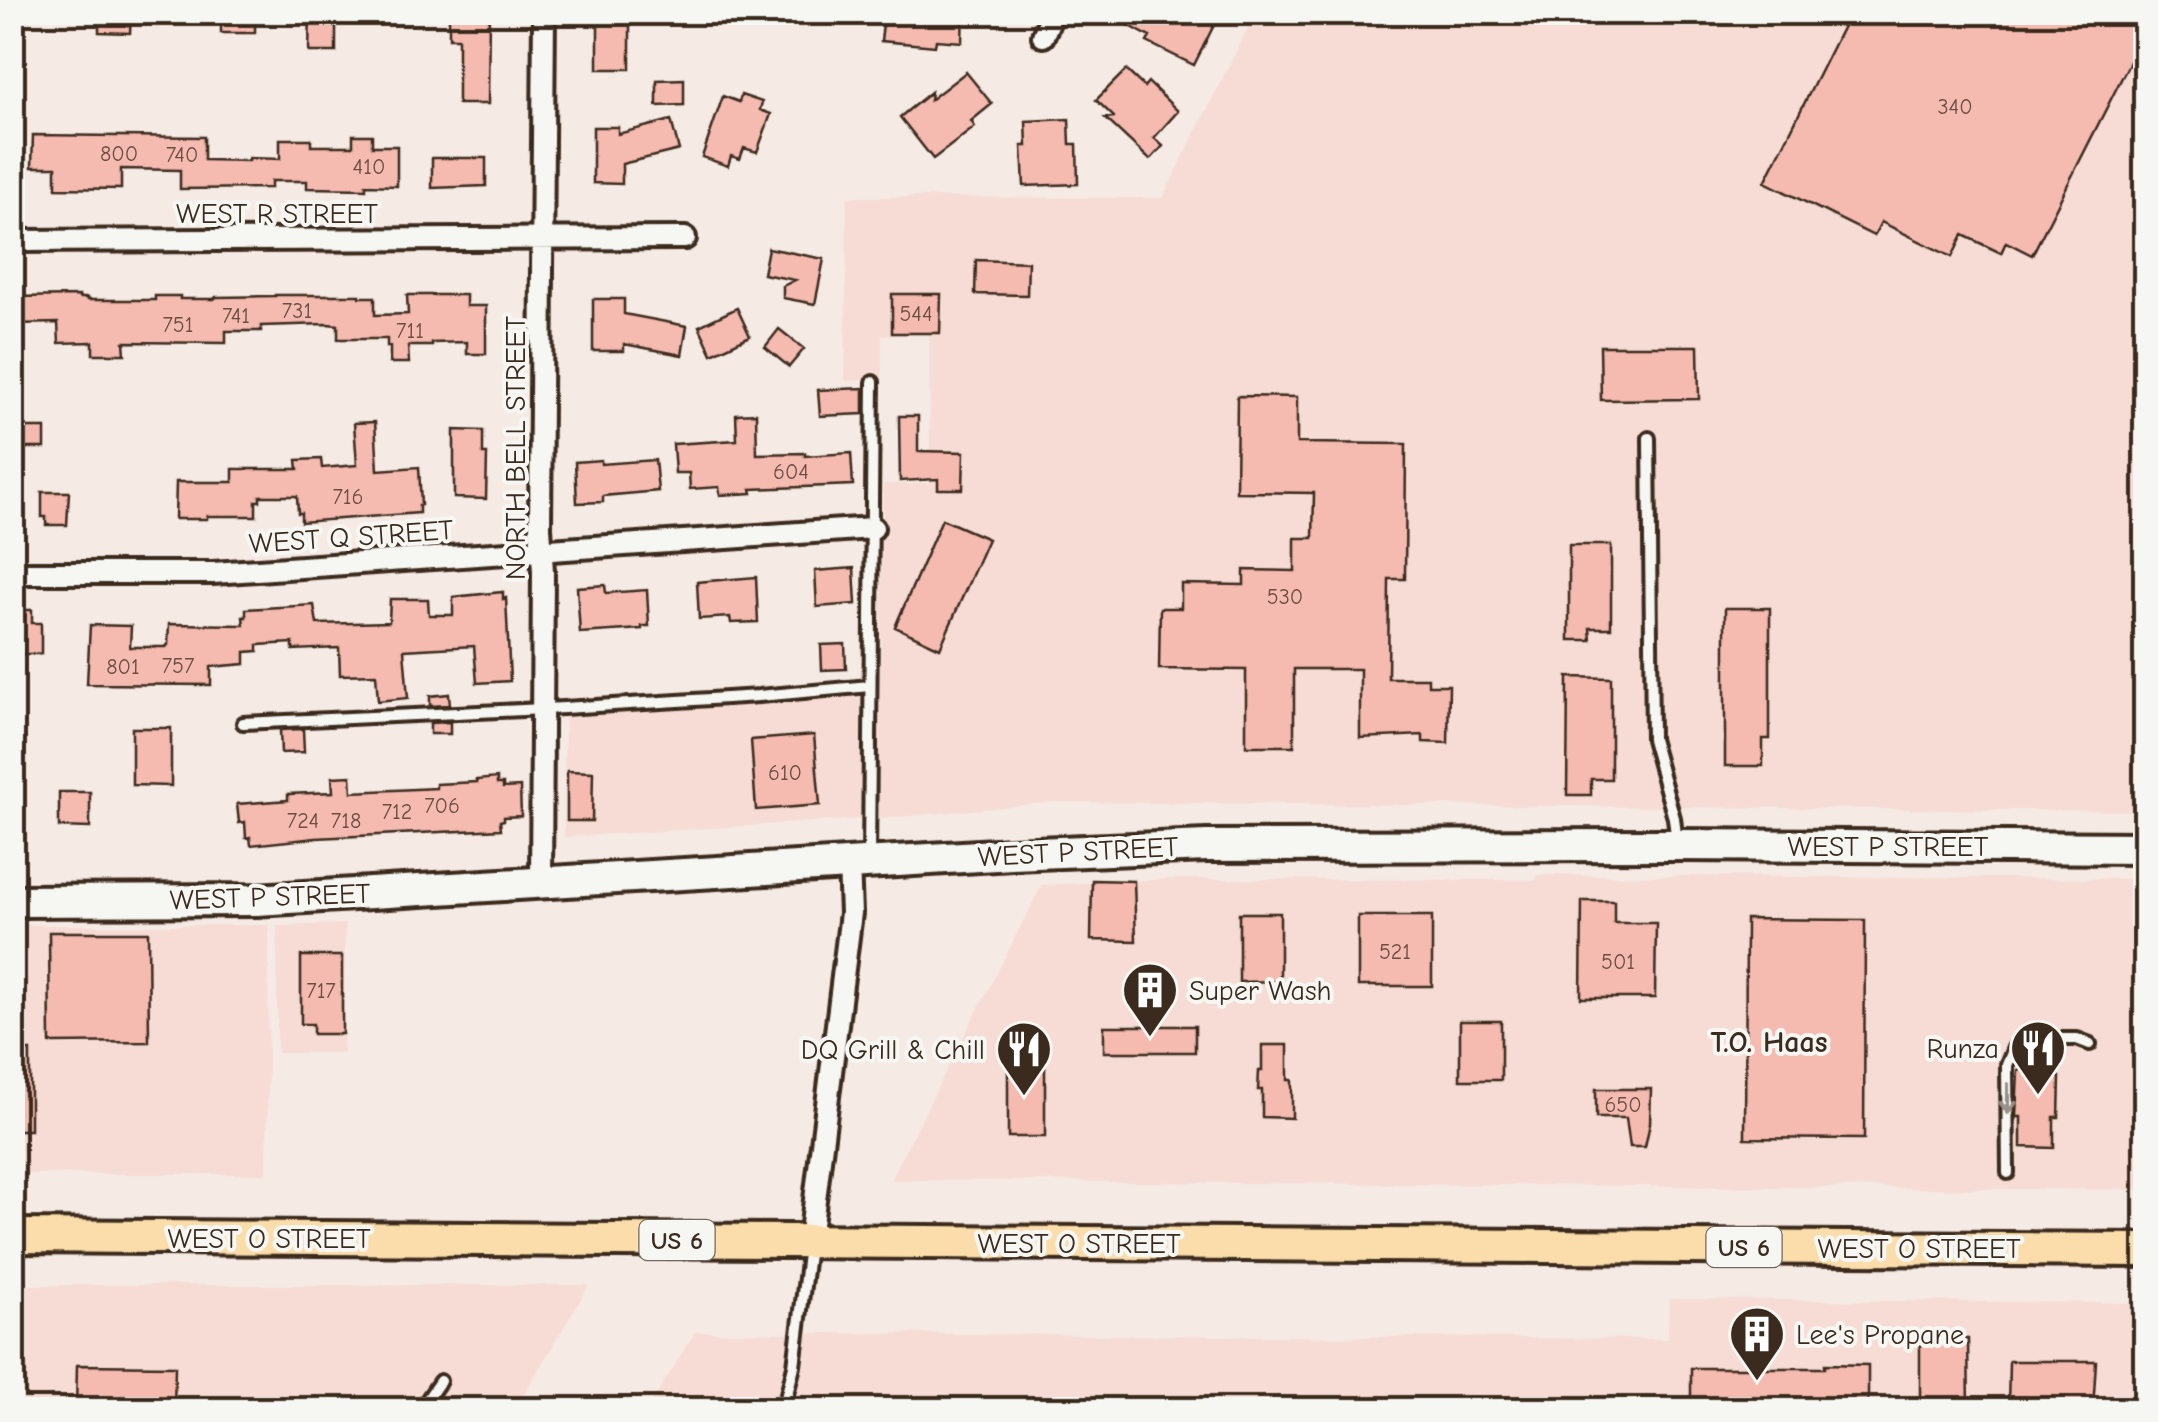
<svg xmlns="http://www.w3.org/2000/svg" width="2158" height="1422" font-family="'Comic Neue',sans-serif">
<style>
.built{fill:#f6dcd5}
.building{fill:#f6bbb0;stroke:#3b2a1e;stroke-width:2.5}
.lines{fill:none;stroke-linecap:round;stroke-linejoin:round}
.lane-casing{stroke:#3b2a1e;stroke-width:18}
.street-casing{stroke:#3b2a1e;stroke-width:28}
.secondary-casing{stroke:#3b2a1e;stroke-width:38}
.primary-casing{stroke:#3b2a1e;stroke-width:40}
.lane{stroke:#f6f6f2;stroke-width:10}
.street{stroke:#f6f6f2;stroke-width:20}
.secondary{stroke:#f6f6f2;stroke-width:30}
.primary{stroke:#faddab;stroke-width:32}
.oneway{stroke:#989088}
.labels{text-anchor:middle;stroke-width:8;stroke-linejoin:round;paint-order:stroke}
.number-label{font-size:22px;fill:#6a4e42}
.shield{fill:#f6f6f2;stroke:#73675e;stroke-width:2.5}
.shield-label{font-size:25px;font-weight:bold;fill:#3b2a1e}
.street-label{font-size:28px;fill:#3b2a1e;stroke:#f6f6f2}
.poi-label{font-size:28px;fill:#3b2a1e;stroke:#f6f6f2;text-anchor:start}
.neighbourhood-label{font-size:30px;font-weight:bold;fill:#3b2a1e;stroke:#f6f6f2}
</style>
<rect width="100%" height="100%" fill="#f6eae5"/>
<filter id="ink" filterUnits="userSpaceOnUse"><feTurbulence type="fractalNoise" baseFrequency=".01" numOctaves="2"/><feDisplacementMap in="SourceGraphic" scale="20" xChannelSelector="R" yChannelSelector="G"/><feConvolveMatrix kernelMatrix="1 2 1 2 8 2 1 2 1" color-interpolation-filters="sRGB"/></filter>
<g filter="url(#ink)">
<!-- built -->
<path class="built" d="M1255 13H2145V811L1054 802 878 819 883 484 930 483 929 335H882V379L845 381 847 197 1163 198Z
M861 692V819L564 837 565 713Z
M1537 875 2145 879V1190L890 1180 1042 885 1169 879 1536 880Z
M345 924 343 1053H277V926Z
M12 925H269L267 1174H13Z
M13 1285H589L515 1409 13 1410Z
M1669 1299 2145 1303V1409L647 1410 695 1332 1668 1339Z"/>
<!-- building -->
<path class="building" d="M99 12H131L130 33 99 32Z
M221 12H255V33H221Z
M310 12H336V52H309Z
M449 12H489L488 104H458V38H449Z
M899 12H963L962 42 936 40 935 46 881 41 883 23 895 24 896 14 898 15Z
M1134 12H1204L1217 19 1194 65 1147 42 1150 37 1128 25Z
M1850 12H2146V30L2032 255 2006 242 2001 253 1963 235 1952 257 1881 222 1874 236 1765 182Z
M598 20H630V69H598Z
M1126 70 1144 87 1148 82 1178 111 1154 138 1163 146 1150 160 1105 118 1114 117 1096 100Z
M966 72 992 104 971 121 975 127 933 159 900 117 931 92 930 100Z
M684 79V105L657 106V80Z
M741 95 762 102 760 110 771 114 757 152 744 148 740 159 731 156 728 166 702 157 723 96 739 102Z
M1069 119 1070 144H1077L1078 184 1024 186 1022 146H1027L1026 121Z
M671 120 679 150 622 164V184L593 183V127H618V134Z
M33 135 204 137V160L249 161V158L280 159V139H311V146H353V135H372V146H397V186L366 185V189L307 188V181H271V188L180 189V170L121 169V189L56 188V167H32Z
M432 158H486V186L432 188Z
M768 248 824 259 815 304 783 298V286L795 280 763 274Z
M976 260 1028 262 1027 295 975 294Z
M892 294H941L940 333H892Z
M275 295H360V297H375V315L408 314 407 295H466V306H486V354H467V342L432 343V346H408L409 363H390V347H387V339H338V325L327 324 261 326V331H226V343L124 342 125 354H93V342L59 343 58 323 12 324V297L79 296V298H87V300H155V296H180V299H214L216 297 275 296Z
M593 299H624V314L687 326 682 355 624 344V351H593Z
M737 308 750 336 712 354 699 326Z
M779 329 804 349 789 367 765 347Z
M1600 346H1698L1699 399 1601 400Z
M864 388V414L820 416 818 390Z
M1237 396 1297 397V443L1406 444 1405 579H1389L1388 678H1428V685H1449L1448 743 1423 742V735L1360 738V669H1294V746H1246V670L1159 669 1160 608H1181V584L1244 585V570L1295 571V538H1313L1314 493 1236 492Z
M756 413 757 454 805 453V456L851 453 853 485 751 489 752 493 720 495 719 487 690 489 689 473H675L673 444 737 440 736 414Z
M899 416H918V451L964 452 963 489H938V479L900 481Z
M375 422 378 470 419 467 421 505H419V513L301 522V513H298L297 496H260V501H256V516H207V519H175L176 482H233V469H298L297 460 321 459 322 468 357 465 354 423Z
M12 428H45V448H12Z
M454 430 483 431V454H487L486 499 454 498Z
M601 460V464L655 460 658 491 603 496V502L577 503 575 462Z
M42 492H69L67 525H46V517H42Z
M942 519 988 539 940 648 895 627Z
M1569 545H1611V628H1590L1591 640H1569Z
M854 568 856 604 817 607 815 571Z
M756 577 758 622 731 623 730 617 699 619 697 582Z
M605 585 606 593 647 590 649 626H642V629L580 633 577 587Z
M503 592V599L506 598 510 681 477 683 474 646 404 650 408 698 378 701 376 674 340 675 339 648 293 650V643L258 645V651L245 652V664L211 667V685L87 684 90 625 131 626 130 647H165L168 645 169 624 244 625 243 617H246V609L314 605 317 624 389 622 390 599H428L429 615H453V597Z
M1725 608H1770V739H1763V766H1725Z
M12 610H32V623H41V654H12Z
M845 644 846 669 822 670 821 645Z
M1568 677 1611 678V779H1591V795H1567Z
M449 694 450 705 430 706V696Z
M450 722V734H430V723Z
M132 728H171V786L132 785Z
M303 729 304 752 281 753 280 730Z
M814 735 820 805 756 810 751 740Z
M567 771 593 772 592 821H567Z
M351 776 352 792 436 788V784L477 782 476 780 497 778V784H503V788L520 787 521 816 504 817V820L500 821 501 829 316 838 251 845 250 837 246 838 245 822 239 823 237 804 288 800V794L333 792 332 777Z
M59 792H90V828L59 827Z
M1092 880 1134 881 1136 941 1091 940Z
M1582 901H1614V923H1656L1655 998H1581Z
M1239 913H1280V981L1239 982Z
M1358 916H1432V986H1358Z
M1746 919 1865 920 1864 1139 1745 1138Z
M49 932H148L149 1042 50 1043Z
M301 956H342V1034H313V1024H301Z
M1460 1021H1501V1080H1460Z
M1104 1026H1195V1052H1104Z
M1262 1045H1288V1080H1292V1118L1262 1117V1090H1258L1259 1071H1262Z
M12 1051H30V1130H12Z
M1008 1066H1045V1137H1008Z
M2018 1070H2045L2044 1077H2060L2059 1117H2054V1148L2021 1147V1117H2016Z
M1596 1089H1651L1650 1123 1645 1147H1630L1626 1118H1596Z
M1920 1339H1968L1969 1410H1920Z
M2009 1361H2096L2093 1410H2008Z
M1825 1364 1868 1365V1402L1773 1399V1410H1749V1398H1691V1368H1825Z
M77 1365 175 1366 174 1410H76Z"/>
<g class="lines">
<!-- lane casing -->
<g class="lane-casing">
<path id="lane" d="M1649 438 1652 739 1674 818 1677 843
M243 723 564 708 759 696 870 686
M869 861 873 382
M2008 1173 2007 1065 2014 1048 2027 1039H2077L2090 1044
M420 1410 440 1381
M783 1410 794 1366 809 1246"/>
</g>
<!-- street casing -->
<g class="street-casing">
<path id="street" d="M1043 36 1053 12
M12 241 685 238
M12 573H213L873 528
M541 883 543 571 540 528 544 12
M810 1240 851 913 849 864"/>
</g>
<!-- secondary casing -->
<g class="secondary-casing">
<path id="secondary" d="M12 901 256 900 1012 854 1207 846 1678 845 2146 848"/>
</g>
<!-- primary casing -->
<g class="primary-casing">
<path id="primary" d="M12 1236 2146 1250"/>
</g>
<!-- lane -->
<use href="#lane" class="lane"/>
<!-- street -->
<use href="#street" class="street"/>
<!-- secondary -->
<use href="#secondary" class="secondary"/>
<!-- primary -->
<use href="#primary" class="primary"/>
</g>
<!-- one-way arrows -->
<defs><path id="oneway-shaft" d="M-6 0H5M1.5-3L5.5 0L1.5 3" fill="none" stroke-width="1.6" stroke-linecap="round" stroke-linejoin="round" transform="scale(2.5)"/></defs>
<use class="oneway" href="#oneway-shaft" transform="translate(2008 1099) rotate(90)"/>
</g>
<!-- icons -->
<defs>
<g id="building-pin" transform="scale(2.875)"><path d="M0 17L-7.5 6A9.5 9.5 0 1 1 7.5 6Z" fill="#3b2a1e" stroke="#f6f6f2"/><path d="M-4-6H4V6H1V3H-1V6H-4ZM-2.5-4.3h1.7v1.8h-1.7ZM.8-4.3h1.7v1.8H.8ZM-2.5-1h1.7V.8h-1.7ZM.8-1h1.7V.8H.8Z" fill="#fff"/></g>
<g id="restaurant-pin" transform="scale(2.875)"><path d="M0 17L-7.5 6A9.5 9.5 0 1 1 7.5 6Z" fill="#3b2a1e" stroke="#f6f6f2"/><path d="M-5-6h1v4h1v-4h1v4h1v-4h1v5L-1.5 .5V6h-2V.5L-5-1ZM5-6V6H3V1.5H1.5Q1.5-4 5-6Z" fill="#fff"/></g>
</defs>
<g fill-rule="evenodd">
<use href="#building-pin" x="1150" y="990"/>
<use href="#restaurant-pin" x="2038" y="1048"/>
<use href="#restaurant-pin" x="1024" y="1049"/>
<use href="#building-pin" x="1757" y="1334"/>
</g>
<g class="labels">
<!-- number labels -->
<g class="number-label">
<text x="1955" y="114">340</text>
<text x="119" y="161">800</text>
<text x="182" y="162">740</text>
<text x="369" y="174">410</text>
<text x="297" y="318">731</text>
<text x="916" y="321">544</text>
<text x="236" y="323">741</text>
<text x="178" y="332">751</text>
<text x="410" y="338">711</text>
<text x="791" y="479">604</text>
<text x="348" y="504">716</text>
<text x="1285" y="604">530</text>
<text x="178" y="673">757</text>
<text x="123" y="674">801</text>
<text x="785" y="780">610</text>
<text x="442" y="813">706</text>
<text x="397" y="819">712</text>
<text x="303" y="828">724</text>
<text x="346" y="828">718</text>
<text x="1395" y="959">521</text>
<text x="1618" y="969">501</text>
<text x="321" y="998">717</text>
<text x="1623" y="1112">650</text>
</g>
<!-- shield labels -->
<g class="shield">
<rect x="639.5" y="1220" width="75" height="40" rx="8"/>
<rect x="1706.5" y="1227" width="75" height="40" rx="8"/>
</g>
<g class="shield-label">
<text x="677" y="1249">US 6</text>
<text x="1744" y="1256">US 6</text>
</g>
<!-- street labels -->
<g class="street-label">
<text x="277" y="223">WEST R STREET</text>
<text transform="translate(515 448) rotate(-90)" y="10">NORTH BELL STREET</text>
<text transform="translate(351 536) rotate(-4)" y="10">WEST Q STREET</text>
<text x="1888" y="856">WEST P STREET</text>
<text transform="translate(1078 851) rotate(-3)" y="10">WEST P STREET</text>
<text transform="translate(270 896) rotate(-2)" y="10">WEST P STREET</text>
<text x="269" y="1248">WEST O STREET</text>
<text x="1079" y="1253">WEST O STREET</text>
<text x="1919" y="1258">WEST O STREET</text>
</g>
<!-- poi labels -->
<g class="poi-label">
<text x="1189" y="1000">Super Wash</text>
<text x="1999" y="1058" text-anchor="end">Runza</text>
<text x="985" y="1059" text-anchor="end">DQ Grill &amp; Chill</text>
<text x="1796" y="1344">Lee's Propane</text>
</g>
<!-- neighbourhood labels -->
<g class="neighbourhood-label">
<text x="1769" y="1052">T.O. Haas</text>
</g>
</g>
<!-- margin -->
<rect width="2158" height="1422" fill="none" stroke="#f6f6f2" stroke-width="50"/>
<rect x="25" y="25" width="2108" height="1372" fill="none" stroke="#3b2a1e" stroke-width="4" filter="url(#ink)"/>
</svg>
